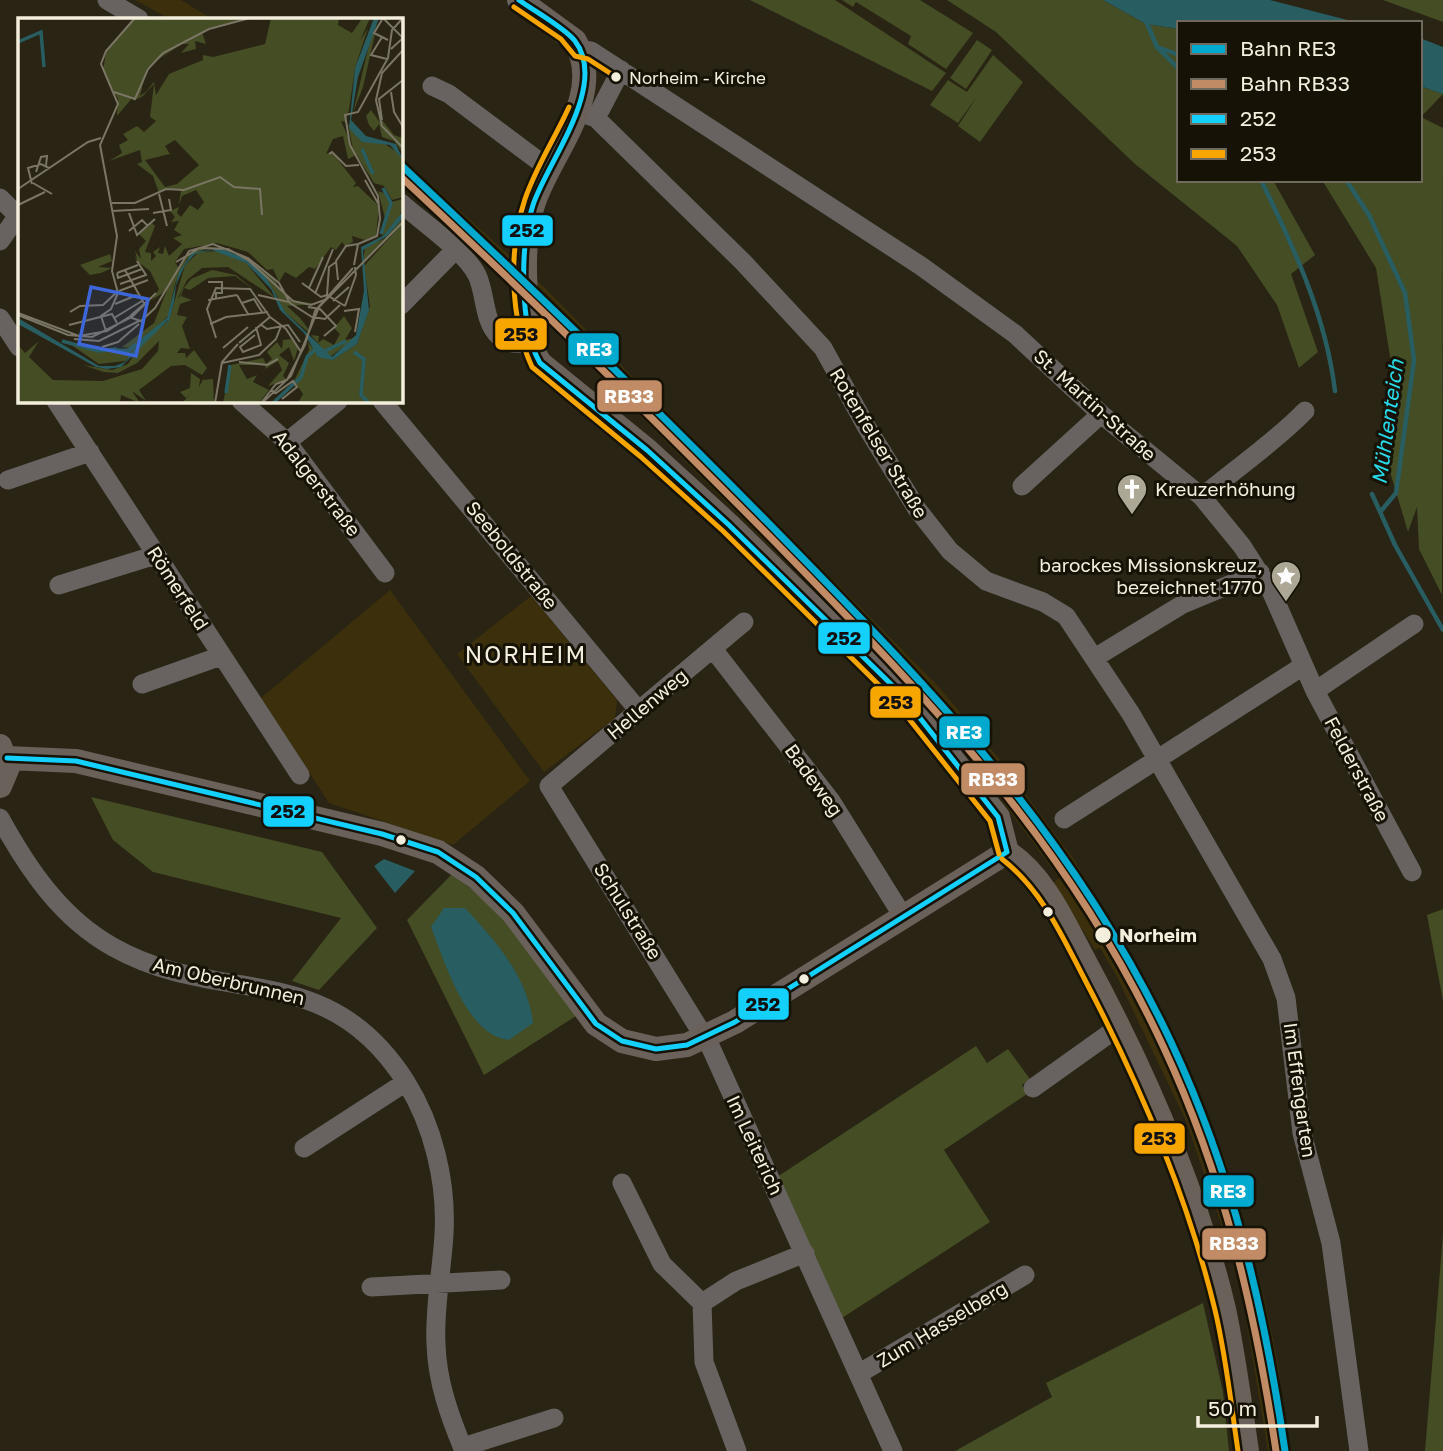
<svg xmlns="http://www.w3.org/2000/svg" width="1443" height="1451" font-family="'Golos Text',sans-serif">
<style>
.built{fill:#3b300b}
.green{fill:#444d24}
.water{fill:#285d61}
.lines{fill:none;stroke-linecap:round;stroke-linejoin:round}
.stream{stroke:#285d61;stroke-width:4.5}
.minor{stroke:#686260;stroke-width:19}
.major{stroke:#69615a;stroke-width:24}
.bus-1-casing{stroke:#161206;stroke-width:10}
.bus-2-casing{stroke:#161206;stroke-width:10}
.bus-1{stroke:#14d0ff;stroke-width:5}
.bus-2{stroke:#f7a600;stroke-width:5}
.rail-1-casing{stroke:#161206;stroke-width:12}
.rail-2-casing{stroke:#161206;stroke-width:12}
.rail-1{stroke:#00a9ce;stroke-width:7}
.rail-2{stroke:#c18c65;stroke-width:7}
.bus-dot{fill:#f4eedd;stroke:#161206;stroke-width:2.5}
.labels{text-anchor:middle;stroke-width:6;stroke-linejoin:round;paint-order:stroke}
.bus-label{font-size:17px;fill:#f4eedd;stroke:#161206;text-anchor:start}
.street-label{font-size:19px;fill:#f4eedd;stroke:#161206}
.poi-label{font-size:19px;fill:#f4eedd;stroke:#161206;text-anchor:start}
.stop-label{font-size:19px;font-weight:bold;fill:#f4eedd;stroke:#161206;text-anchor:start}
.water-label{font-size:21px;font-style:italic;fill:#28d9e8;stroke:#161206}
.quarter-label{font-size:23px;letter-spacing:2px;fill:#f4eedd;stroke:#161206}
.inset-river{fill:none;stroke:#285d61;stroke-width:3.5}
.inset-road{fill:none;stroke:#7a7564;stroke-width:2}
.view{fill:#3d66d9;fill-opacity:0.15;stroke:#3d66d9;stroke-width:3.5}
.inset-edge{fill:none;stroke:#f4eedd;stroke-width:3.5}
.line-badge{stroke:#161206;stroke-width:2.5}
.badge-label{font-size:19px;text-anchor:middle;font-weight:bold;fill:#fff}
.pale-badge-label{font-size:19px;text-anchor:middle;font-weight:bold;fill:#111}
</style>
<rect width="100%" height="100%" fill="#292413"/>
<!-- built -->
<path class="built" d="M135 0H181L212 19H170Z
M401 157 543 286 938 686 997 756 1073 858 1153 995 1226 1161 1265 1301 1278 1364 1290 1451H1268L1244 1307 1227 1241 1186 1121 1116 975 1100 948 1095 950 1053 883 1059 878 980 771 864 641 516 291 401 185Z
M390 590 530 781 453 845 329 803 261 698Z
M531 596 617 700 615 718 544 772 457 654Z"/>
<!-- green -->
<path class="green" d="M750 0H835L946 73 932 91Z
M842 0H920L973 33 946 69 908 44 911 36 856 2 853 7Z
M947 0H1103L1146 24 1179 29V180H1273L1315 255 1291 274 1318 352 1299 368 1277 305 1237 246 1135 164 996 32Z
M1383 0H1443V22Z
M977 40 992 50 966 89 950 78Z
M993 55 1023 82 980 142 958 126 978 95 958 123 930 105 948 80 967 92Z
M1420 86 1443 94 1421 117 1443 128 1442 595 1419 549 1417 507 1408 532 1383 448 1394 382 1376 268 1322 180H1420Z
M91 797 322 852 377 928 319 990 292 981 341 918 153 872 113 840Z
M453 873 521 933 576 1016 484 1075 407 920Z
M1443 909V1001L1427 915Z
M976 1046 987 1063 1008 1049 1030 1079 1022 1085 1027 1094 944 1150 990 1222 842 1318 777 1177Z
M1443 1234V1451H1425Z
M1203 1303 1223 1392 1229 1451H955L1052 1397 1046 1383Z"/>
<!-- water -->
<path class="water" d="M1103 0H1270L1359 23H1179V29L1146 24Z
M1420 38 1443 47V94L1420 86Z
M384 859 415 871 395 893 374 866Z
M444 908H465C495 940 528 977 533 1023L509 1040C467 1036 445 963 431 927Z"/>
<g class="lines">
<!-- stream -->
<path class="stream" d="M1146 21 1157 47 1179 69
M1160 48 1179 55
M1261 180C1294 248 1326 316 1335 391
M1346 180 1369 215 1405 293 1414 360 1396 493 1381 511
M1372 494 1395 545 1443 630"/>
<!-- minor -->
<path class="minor" d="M107 0 139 19
M580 49 591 51 921 266 1015 334 1101 414 1202 497 1242 546 1272 593 1315 691 1412 872
M432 86 449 94 548 168
M577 111 596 118 603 125 743 262 823 348 866 426 917 509 950 551 986 581 1043 602 1066 616 1131 714 1272 959 1286 998 1302 1133 1331 1243 1359 1451
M596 118 621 70
M0 198 18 216
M401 203C422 222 464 250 477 275 486 294 483 321 499 336 508 345 519 344 530 343
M0 241 19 214
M401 305 455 250
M0 318 19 347
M56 401 300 775
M241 401 287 442 385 573
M382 401 639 711
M287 442 338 401
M8 480 90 452
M1022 486 1101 414
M1202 497C1236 468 1274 443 1305 411
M59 585 156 555
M744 622 549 786 711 1048 893 1451
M713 649 831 801 904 918
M1096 657 1183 604 1260 572
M142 684 221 656
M1315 691 1414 624
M0 818C28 869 61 918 113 947 221 1008 326 956 406 1082 433 1125 447 1182 444 1234 442 1270 434 1308 436 1344 437 1382 450 1417 464 1451
M1064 819 1303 666
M1033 1088 1120 1026
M304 1148 406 1082
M622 1183 662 1264 702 1303 704 1362 737 1451
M371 1287 501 1280
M702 1303 736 1281 805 1253
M860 1373 1025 1275
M463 1447 554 1418"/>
<!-- major -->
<path class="major" d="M519 0 575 41C607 96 548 155 533 205 523 236 524 275 527 306 529 327 528 345 540 363L647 450 729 525 901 694 998 817 1007 852
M7 758 76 761 382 834 438 852 476 877 513 913 596 1024 622 1041 656 1049 687 1045 735 1022 1007 852
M0 786 8 767 0 746
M1007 852C1045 877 1065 925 1086 964 1145 1073 1195 1188 1224 1309 1234 1356 1240 1404 1247 1451"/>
<!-- bus-1 casing -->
<g class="bus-1-casing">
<path id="bus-1" d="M519 0C534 11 565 28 575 41 609 86 547 162 533 205 520 244 519 327 540 363L647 450 729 525 901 694 998 817 1007 852
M7 758 76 761 382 834 438 852 476 877 513 913 596 1024 622 1041 656 1049 687 1045 735 1022 1007 852"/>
</g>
<!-- bus-2 casing -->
<g class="bus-2-casing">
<path id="bus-2" d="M514 7 561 39 575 56 588 59 616 77
M569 107C555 138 536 167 525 199 508 250 510 319 532 367L641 457 723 531 894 700 990 821 999 854
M1002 859C1042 890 1062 936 1085 980 1140 1085 1187 1194 1215 1310 1226 1356 1231 1404 1238 1451"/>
</g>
<!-- bus-1 -->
<use href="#bus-1" class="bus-1"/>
<!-- bus-2 -->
<use href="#bus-2" class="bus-2"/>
<!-- rail-1 casing -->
<g class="rail-1-casing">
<path id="rail-1" d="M401 165C530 286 657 409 781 536 937 696 1074 836 1171 1042 1233 1175 1264 1307 1285 1451"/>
</g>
<!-- rail-2 casing -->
<g class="rail-2-casing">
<path id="rail-2" d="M401 177C529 296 654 419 777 544 931 702 1068 842 1163 1046 1224 1176 1255 1310 1276 1451"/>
</g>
<!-- rail-1 -->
<use href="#rail-1" class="rail-1"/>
<!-- rail-2 -->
<use href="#rail-2" class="rail-2"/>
</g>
<!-- icons -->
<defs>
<g id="church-pin" transform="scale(1.575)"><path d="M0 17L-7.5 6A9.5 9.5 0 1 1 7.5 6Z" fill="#ada796" stroke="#161206"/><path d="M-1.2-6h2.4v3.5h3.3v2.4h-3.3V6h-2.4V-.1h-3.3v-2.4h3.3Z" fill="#fff"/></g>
<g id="sight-pin" transform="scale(1.575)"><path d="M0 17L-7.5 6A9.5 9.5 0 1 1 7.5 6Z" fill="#ada796" stroke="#161206"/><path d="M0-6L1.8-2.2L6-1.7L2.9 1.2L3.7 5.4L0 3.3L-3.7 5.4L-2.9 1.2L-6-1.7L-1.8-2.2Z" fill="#fff"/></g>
</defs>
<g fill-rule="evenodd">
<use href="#church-pin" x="1132" y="489"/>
<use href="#sight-pin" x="1286" y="576"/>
</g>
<!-- markers -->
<g class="bus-dot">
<circle cx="616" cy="77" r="6"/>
<circle cx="401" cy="840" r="6"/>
<circle cx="1048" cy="912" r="6"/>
<circle cx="1103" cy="935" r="9"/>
<circle cx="804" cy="979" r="6"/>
</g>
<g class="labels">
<!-- bus labels -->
<g class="bus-label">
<text x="629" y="84">Norheim - Kirche</text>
</g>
<!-- street labels -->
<g class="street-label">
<text transform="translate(1095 405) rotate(42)" y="7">St. Martin-Straße</text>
<text transform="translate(879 443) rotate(59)" y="7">Rotenfelser Straße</text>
<text transform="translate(317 483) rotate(52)" y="7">Adalgerstraße</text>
<text transform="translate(512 555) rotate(51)" y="7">Seeboldstraße</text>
<text transform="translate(178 588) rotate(57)" y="7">Römerfeld</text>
<text transform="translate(647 704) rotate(-40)" y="7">Hellenweg</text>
<text transform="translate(1357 769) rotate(62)" y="7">Felderstraße</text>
<text transform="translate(814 780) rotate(54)" y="7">Badeweg</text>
<text transform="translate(628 911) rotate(58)" y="7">Schulstraße</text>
<text transform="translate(229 981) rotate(13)" y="7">Am Oberbrunnen</text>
<text transform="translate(1300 1090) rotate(82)" y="7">Im Effengarten</text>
<text transform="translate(755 1145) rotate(65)" y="7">Im Leiterich</text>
<text transform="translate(942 1324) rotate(-31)" y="7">Zum Hasselberg</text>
</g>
<!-- poi labels -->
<g class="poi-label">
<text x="1155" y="496">Kreuzerhöhung</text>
<text x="1263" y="572" text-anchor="end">barockes Missionskreuz,<tspan x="1263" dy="22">bezeichnet 1770</tspan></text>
</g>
<!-- stop labels -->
<g class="stop-label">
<text x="1119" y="942">Norheim</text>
</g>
<!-- water labels -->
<g class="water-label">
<text transform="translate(1388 422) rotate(-82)" y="7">Mühlenteich</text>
</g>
<!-- quarter labels -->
<g class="quarter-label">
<text x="526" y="663">NORHEIM</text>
</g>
</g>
<!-- overview -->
<g transform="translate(18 18)">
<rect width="385" height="385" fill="#292413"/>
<path d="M117 0H230L191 10 184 14 188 26 177 23 178 31 163 35 171 26H164L136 44 129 50 122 78 129 73 135 65 136 64 138 77 151 56 185 42V37L195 39 247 26 253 0H321L320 7 334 15 343 2 338 0H352L342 23 350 10 337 50 331 92 327 104 323 103 338 137 330 141 325 118 315 121 308 136 314 134 338 165 335 169 340 168 361 188 358 218 347 222 334 218 335 224 327 228 324 224 318 232 313 229 297 251 291 249 278 260 267 254 261 264 255 251 249 252 230 234 199 225 166 231 157 244 161 251 171 235 182 231 189 229 204 230 220 235 255 260 270 282 299 286 269 288 282 300 292 313 291 315 268 295 261 283H271L261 281 240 251 216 234 189 230 169 241 157 266 150 298 107 343 81 346 49 324 83 333 113 330 104 329 136 305 149 272 134 282 141 271 132 253 119 243 116 237 119 241 117 233 123 241 121 231 128 223 121 216 134 205 137 208 127 234 133 235V243L138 238 135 234 142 229 140 235 145 236 147 228 151 238 164 226 155 220 164 217 156 212 161 203 153 204 157 199 152 193 161 189 159 195 163 199 172 187 180 192 186 184 178 172 164 178 161 187 163 172 148 170 141 175 135 158 119 146 124 144 122 132 91 143 104 135 101 127 110 122 105 116 119 108 126 114 138 103 132 99 136 66 125 78 115 83V79L99 98 100 81 85 53 88 34ZM157 122 181 147 159 166 147 169 127 142 152 136 147 128ZM354 14 357 16 345 69 335 95ZM353 92 371 117 363 103 364 102 376 117 385 120V129L372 118 385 131V135L376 123 364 119 361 106 356 113 351 107 348 98ZM330 106 346 123 367 126 379 134 385 142V179L374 182 366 168 356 165 335 131ZM360 173 369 176 373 184 385 181 382 198 364 219 367 200ZM385 200 380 210 345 246 347 228 366 221ZM385 205V385H280L285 376 276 363 291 332 290 324 302 340 304 336 315 342 339 326 352 288 346 248ZM200 233 228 245 257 280 210 249 184 250 169 262 160 280H161L165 271 173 261 194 252 218 257 238 274 217 258 190 260 172 272 166 270 163 278 174 282 162 286 159 297 169 299 164 308 172 331 163 330 159 335H167L168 340 176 332 189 350 184 357 167 347 153 348 121 372 128 383 114 373 122 385 103 377 102 385H0L1 328 7 335 21 323 11 339 35 362 85 363 124 351 140 333 141 323 119 345 100 355 86 354 65 347 94 352 110 346 124 324 151 302 167 247 181 234ZM92 236 94 243 80 249 94 250 83 255 72 257 62 247ZM326 298 334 310 327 322 337 320 312 339 293 317 301 318 300 325 305 321 316 327 322 316 316 310ZM274 321 280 330 276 343 271 329 261 337 271 345 265 358 269 362 250 368 264 352 260 343 247 351 248 347H221L229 361 239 357 235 364 251 372 241 385H205L213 347 245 340 248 346 254 341 249 334 259 324 264 331 265 322ZM190 352 185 362 195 361 196 385H164L174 374 168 380 162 374 172 370 173 355 182 361 181 369Z" fill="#444d24" fill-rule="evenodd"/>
<path d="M356 0H361L340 59 333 102 348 118 378 126 385 142 372 127 344 124 331 110 337 50ZM385 193 384 201 369 218 345 232 351 292 339 326 315 342 300 339 286 315 262 292 253 271 228 245 194 232 177 236 167 247 158 267 156 284 151 303 148 310 150 302 103 349 89 351 78 349 0 306V300L81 348H97L107 344 125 319 149 300 161 254 174 235 202 230 224 239 246 256 268 295 314 339 338 317 346 273 343 229 365 218Z" fill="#285d61"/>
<path class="inset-river" d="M0 24 23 14 26 49M344 131 355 156M363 216 373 185 365 170M44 323 80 333 99 331M99 332 110 333 118 326M307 333 328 323M336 334 346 341 343 377 351 385M208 375 212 347M255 385 283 359 289 339 299 330"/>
<path class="inset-road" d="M365 0 385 20 373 31M365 0 356 15 370 22M364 19 353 37 369 41M385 32 364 55 358 82 364 108 385 130M96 74 117 81 130 51 145 35 191 11 232 0M373 74 376 94 385 109M364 102 361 81 385 62M311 136 314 134 328 148 341 147M18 154 23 139 29 138 28 148M347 162 361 187M15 165 34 176M14 166 10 150 23 146 31 150M0 171 70 124 83 120M141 176 149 208M94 185H117L148 171 166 172 202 159 216 169 242 171 244 197M0 187 27 174M94 193 131 191M111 195 119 217 137 201M135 195 153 192 151 181M111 213 124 202 130 208M158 244 182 230 210 231 230 242 275 283 293 287 309 281M318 244 311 249 309 277 327 288M336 247 340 226 359 218 362 201 360 178 332 127 327 97 340 94 370 40 374 12 385 0M107 252 127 287M99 255 100 260 124 251M99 255 120 247M320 262 318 243 328 228 340 226M190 264H204V275H198V281M284 265 303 279 309 277M102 266 128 257 119 243M291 270 305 239M101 273 130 262M100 275 94 253 99 218 82 127 100 86 83 46 88 33 117 0M297 276 315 231M219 277 230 296M240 277 271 284M190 282 219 277M315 283 331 269M224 285 236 281 244 294M97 286 119 277M327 288 338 257 337 249M290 289 302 291 318 308 306 318M326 293 341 291 337 314M52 294 62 288 85 287 99 274M0 295 61 318 89 313 111 299 123 303 137 290 171 233 195 226 230 240 261 265 272 285 294 299M0 297 50 317 74 319 114 299 138 275M112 298 132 281M294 299 307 301 322 287M96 300 124 283M192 306 208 299 250 294M242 306 249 311 270 307 282 324M51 307 94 296 99 305M88 313 83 298 93 291 100 275M237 317 222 329 225 334 243 327 238 309M198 320 189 291 198 270 232 271 252 299M56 321 81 323 121 303M221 325 252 299 268 311 283 334M84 329 100 324 121 306M205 330 230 309M221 344 249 347 260 341M204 345 241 337 258 321 263 308M253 372 258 375 275 363 279 369 264 381M197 385 204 344 220 326M243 385 258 366 269 362 287 327 297 293 335 250M244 385 273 358 301 289 385 204"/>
<path class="view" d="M73 269 130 281 118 338 61 326Z"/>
<rect width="385" height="385" class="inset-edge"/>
</g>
<g class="line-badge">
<rect x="501" y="214" width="53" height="33" rx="7" fill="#14d0ff"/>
<rect x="494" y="317" width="54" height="34" rx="7" fill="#f7a600"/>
<rect x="567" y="332" width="53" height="34" rx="7" fill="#00a9ce"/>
<rect x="596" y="379" width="67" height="34" rx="7" fill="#c18c65"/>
<rect x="817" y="621" width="54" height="34" rx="7" fill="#14d0ff"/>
<rect x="869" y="685" width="53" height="34" rx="7" fill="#f7a600"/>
<rect x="938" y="715" width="53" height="34" rx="7" fill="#00a9ce"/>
<rect x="960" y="762" width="66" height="34" rx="7" fill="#c18c65"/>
<rect x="262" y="795" width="53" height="33" rx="7" fill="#14d0ff"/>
<rect x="737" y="987" width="53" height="34" rx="7" fill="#14d0ff"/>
<rect x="1133" y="1122" width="53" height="33" rx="7" fill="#f7a600"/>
<rect x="1202" y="1174" width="53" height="34" rx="7" fill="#00a9ce"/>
<rect x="1201" y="1227" width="66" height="34" rx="7" fill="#c18c65"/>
</g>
<g class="badge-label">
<text x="594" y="356">RE3</text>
<text x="629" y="403">RB33</text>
<text x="964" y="739">RE3</text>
<text x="993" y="786">RB33</text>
<text x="1228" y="1198">RE3</text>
<text x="1234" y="1250">RB33</text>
</g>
<g class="pale-badge-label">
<text x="527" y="237">252</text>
<text x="521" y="341">253</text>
<text x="844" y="645">252</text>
<text x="896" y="709">253</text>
<text x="288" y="818">252</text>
<text x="763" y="1011">252</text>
<text x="1159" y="1145">253</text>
</g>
<!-- legend -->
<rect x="1177" y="21" width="245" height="161" fill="#161206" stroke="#6f6a5c" stroke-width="2"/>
<rect x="1191" y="44" width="35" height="10" fill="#00a9ce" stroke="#6f6a5c" stroke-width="2"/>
<text x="1240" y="56" font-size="21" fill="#f4eedd">Bahn RE3</text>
<rect x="1191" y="79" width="35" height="10" fill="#c18c65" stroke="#6f6a5c" stroke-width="2"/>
<text x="1240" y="91" font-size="21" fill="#f4eedd">Bahn RB33</text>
<rect x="1191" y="114" width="35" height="10" fill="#14d0ff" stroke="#6f6a5c" stroke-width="2"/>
<text x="1240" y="126" font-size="21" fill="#f4eedd">252</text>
<rect x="1191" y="149" width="35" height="10" fill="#f7a600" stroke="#6f6a5c" stroke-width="2"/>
<text x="1240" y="161" font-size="21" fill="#f4eedd">253</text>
<!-- scale -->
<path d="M1198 1416v10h119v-10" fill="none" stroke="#f4eedd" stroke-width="3.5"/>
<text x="1208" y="1416" font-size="21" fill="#f4eedd" stroke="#161206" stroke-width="5" paint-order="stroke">50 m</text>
</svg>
